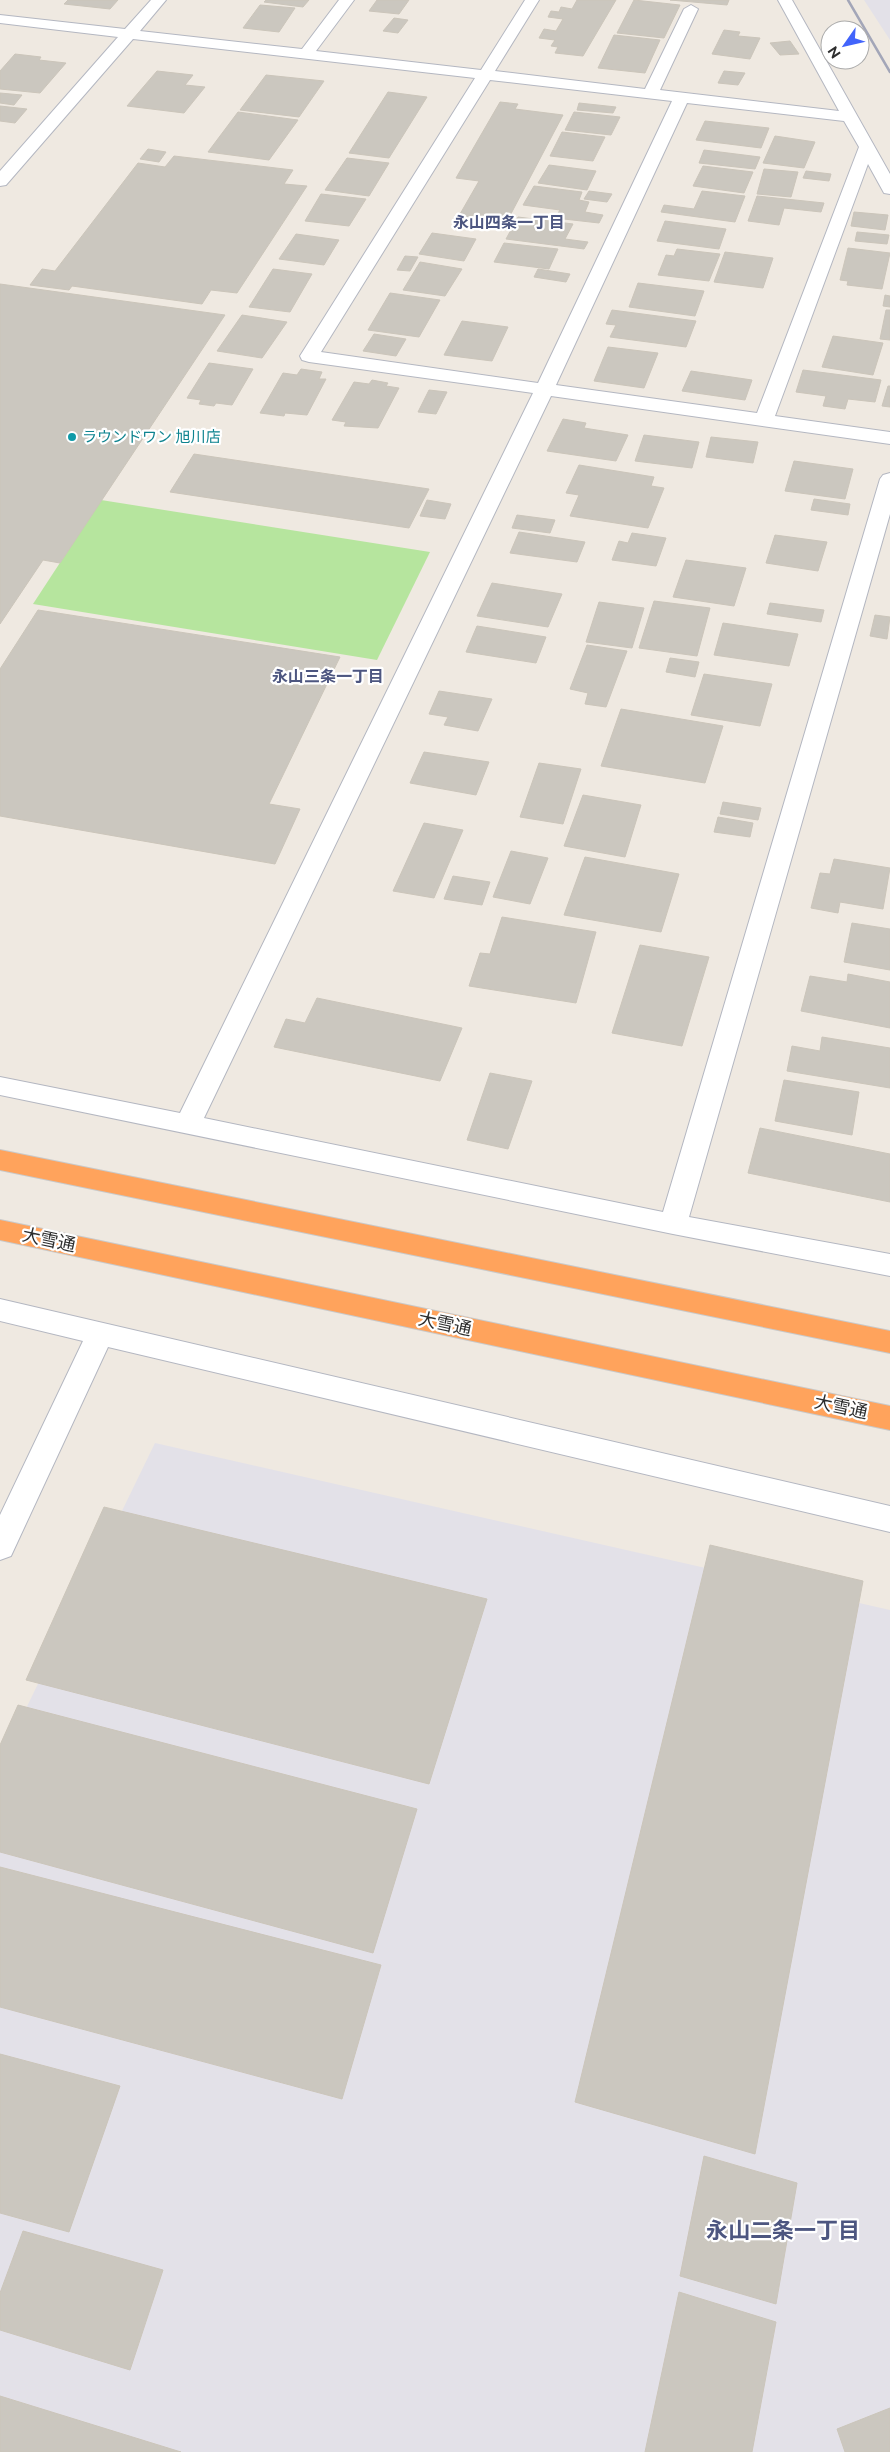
<svg xmlns="http://www.w3.org/2000/svg" width="890" height="2452" font-family="Raleway,'Noto Sans JP',sans-serif">
<style>
.industrial{fill:#e3e1e8}
.green{fill:#b6e59e}
.building{fill:#cbc7bf;stroke:#cbc5ba}
.lines{fill:none;stroke-linecap:round;stroke-linejoin:round}
.minor-casing{stroke:#b4b7c1;stroke-width:2}
.highway-casing{stroke:#c9c9c9;stroke-width:2}
.minor{fill:#fff;fill-rule:evenodd}
.highway{fill:#ffa35c;fill-rule:evenodd}
.rail{stroke:#a3a6b8;stroke-width:2.5}
.culture-dot{fill:#0f9aa8;stroke:#fff;stroke-width:2}
.labels{text-anchor:middle;stroke-width:4.5;stroke-linejoin:round;paint-order:stroke}
.far-culture-label{font-size:15px;fill:#0d838f;stroke:#fff;text-anchor:start}
.far-neighbourhood-label{font-size:16px;font-weight:bold;fill:#4d5680;stroke:#fff}
.street-label{font-size:18px;fill:#2e2e2e;stroke:#fff}
.near-neighbourhood-label{font-size:22px;font-weight:bold;fill:#4d5680;stroke:#fff}
</style>
<rect width="100%" height="100%" fill="#efe9e1"/>
<!-- industrial -->
<path class="industrial" d="M864 0H890V40Z
M155 1443 890 1610V2452H0V1762Z"/>
<!-- green -->
<path class="green" d="M101 500 430 552 377 660 33 604Z"/>
<!-- building -->
<path class="building" d="M68 0H118L110 9 64 4Z
M266 0H309L303 7 264 2Z
M377 0H409L399 14 369 11Z
M577 0H616L583 56 555 53 558 47 551 46 555 40 539 38 544 29 556 31 563 19 548 17 551 11 559 12 561 7 572 9Z
M634 0 680 5 664 38 617 33Z
M670 0H729L727 5Z
M260 5 295 8 279 32 243 28Z
M394 18 408 20 398 33 383 31Z
M724 30 740 32 738 36 760 38 750 59 712 54Z
M614 35 660 40 645 73 598 68Z
M790 41 799 54 780 55 770 43Z
M15 54 41 57 39 60 66 63 40 93 0 89V71Z
M157 71 193 75 185 85 205 87 184 113 127 106Z
M724 71 745 73 738 85 718 83Z
M266 75 324 81 299 117 240 110Z
M388 92 427 97 389 158 349 153Z
M0 93 22 95 14 105 0 103Z
M500 102 518 104 515 109 563 115 504 227 456 221 479 181 456 178Z
M579 103 616 107 613 113 577 110Z
M0 106 27 109 15 123 0 121Z
M238 112 298 120 269 160 208 152Z
M574 112 620 117 611 135 565 130Z
M705 121 769 128 761 148 696 140Z
M562 132 605 137 593 161 550 156Z
M775 136 815 142 804 168 763 163Z
M148 149 166 152 159 162 140 159Z
M704 150 760 157 755 169 699 163Z
M174 156 293 170 284 184 307 186 237 293 211 290 202 304 72 286 69 290 30 285 42 269 55 271 138 163 165 167Z
M347 158 389 163 369 196 325 190Z
M549 165 596 171 587 190 538 183Z
M703 166 753 172 744 193 693 186Z
M764 169 798 172 791 197 757 194Z
M806 171 831 174 829 181 803 178Z
M534 186 582 192 579 200 589 202 585 212 603 215 599 223 555 218 560 210 523 205Z
M589 191 612 194 607 202 584 199Z
M702 191 745 196 735 222 661 212 664 205 694 209Z
M321 194 366 199 349 226 305 221Z
M757 196 824 203 821 212 784 208 779 225 748 221Z
M854 212 888 215 885 230 851 226Z
M518 217 573 224 565 239 588 242 584 249 506 239Z
M665 221 726 229 719 249 657 241Z
M857 232 889 235 887 244 855 241Z
M432 233 476 239 464 261 419 254Z
M296 234 339 240 324 265 279 259Z
M504 243 558 249 549 269 494 262Z
M848 248 890 253 882 289 847 285 848 281 840 280Z
M677 249 720 254 709 281 658 275 666 255 674 256Z
M725 252 773 258 763 288 714 282Z
M405 256 418 257 410 271 397 270Z
M420 262 462 269 445 296 403 290Z
M273 269 312 274 290 312 249 307Z
M538 269 570 274 566 282 534 277Z
M638 283 704 291 695 316 629 307Z
M0 284 225 315 60 563 43 560 0 624Z
M390 293 440 300 419 337 368 330Z
M885 295 890 296V307L883 306Z
M612 310 696 321 686 347 610 337 616 325 606 324Z
M886 310H890V340L880 339Z
M242 315 287 322 262 358 217 351Z
M462 321 508 327 492 361 444 355Z
M374 334 406 339 396 356 363 351Z
M833 336 883 343 873 375 822 367Z
M608 347 658 353 644 388 594 381Z
M209 363 253 369 232 405 216 403 214 406 199 404 201 400 187 398Z
M301 369 322 372 319 379H326L307 415 285 413 284 416 260 413 283 373 297 375Z
M803 370 881 380 875 402 848 399 845 409 823 406 826 396 796 392Z
M691 371 752 380 745 400 682 391Z
M372 380 388 383 386 386 399 388 378 428 344 426 346 422 332 420 354 382 369 384Z
M888 386H890V407L882 406Z
M429 390 447 392 436 414 418 412Z
M563 419 586 423 584 428 628 435 616 461 547 451Z
M644 435 699 442 692 468 635 461Z
M711 437 758 442 753 463 706 457Z
M194 454 429 489 409 528 170 492Z
M794 461 853 469 845 499 785 491Z
M579 465 654 477 651 486 664 488 648 528 570 516 579 495 566 493Z
M814 499 850 504 848 515 811 510Z
M427 500 451 504 445 519 420 516Z
M517 515 555 520 550 533 512 528Z
M519 532 585 542 577 562 510 553Z
M632 533 666 538 656 566 612 560 619 541 628 543Z
M775 535 827 542 818 571 766 563Z
M686 560 746 568 734 606 673 597Z
M492 583 562 594 548 627 477 616Z
M654 601 710 608 697 656 639 648Z
M599 602 644 608 632 648 586 642Z
M770 603 824 610 821 622 767 614Z
M38 610 340 657 269 804 300 809 275 864 0 816V669Z
M875 615 890 617 887 639 870 636Z
M723 623 798 634 789 666 714 655Z
M477 626 546 637 536 663 466 652Z
M587 645 627 651 606 707 585 704 588 693 570 689Z
M670 658 699 662 695 677 666 672Z
M704 674 772 684 760 726 691 715Z
M439 691 492 699 478 731 444 725 448 717 429 714Z
M621 709 723 726 705 783 601 766Z
M424 752 489 762 476 795 410 783Z
M539 763 581 769 563 824 520 817Z
M583 795 641 805 625 857 564 846Z
M723 802 761 808 758 820 720 814Z
M718 817 753 823 750 837 714 832Z
M424 823 463 830 434 898 393 891Z
M511 851 548 858 530 904 493 897Z
M585 857 679 874 661 932 564 915Z
M834 859 890 868 883 909 840 902 838 913 811 908 820 873 830 874Z
M453 876 490 882 482 905 444 899Z
M502 917 596 932 576 1003 469 986 480 953 490 954Z
M852 923 890 929V970L844 962Z
M640 945 709 957 682 1046 612 1033Z
M848 974 890 982V1028L801 1011 810 976 847 982Z
M317 998 462 1028 440 1081 274 1047 286 1019 305 1023Z
M822 1037 890 1048V1088L787 1071 792 1046 820 1051Z
M490 1073 532 1081 508 1149 467 1140Z
M784 1080 859 1092 852 1135 775 1121Z
M760 1128 890 1154V1202L748 1173Z
M104 1507 487 1599 429 1784 26 1680Z
M710 1545 863 1581 755 2154 575 2102Z
M18 1705 417 1809 373 1953 0 1852V1745Z
M0 1867 381 1965 342 2099 0 2007Z
M0 2054 120 2086 69 2232 0 2213Z
M704 2156 797 2183 776 2304 680 2276Z
M23 2231 163 2270 130 2370 0 2330V2293Z
M679 2292 776 2322 752 2452H645Z
M0 2396 181 2452H0Z
M890 2408V2452H845L837 2429Z"/>
<g class="lines">
<!-- minor casing -->
<g class="minor-casing">
<path id="minor" d="M151 0H166L140 31 302 49 339 0H354L316 51 481 70 525 0H539L495 71 645 89 684 9 691 5 698 9 660 90 839 111 778 0H792L890 174V194L884 193 868 164 775 416 890 432V444L551 396 204 1118 663 1212 880 479 883 475 890 473V514L689 1217 890 1254V1276L673 1234 0 1095V1077L180 1113 533 393 309 362 302 360 300 356 475 78 133 39 6 185 0 186V171L118 37 0 23V15L125 29ZM490 80 672 101 538 383 321 352ZM687 103 844 121 859 147 757 413 556 385Z
M0 1299 890 1506V1532L108 1347 11 1556 0 1560V1515L83 1341 0 1321Z"/>
</g>
<!-- highway casing -->
<g class="highway-casing">
<path id="highway" d="M0 1150 890 1331V1353L0 1170Z
M0 1220 890 1406V1430L0 1240Z"/>
</g>
<!-- minor -->
<use href="#minor" class="minor"/>
<!-- highway -->
<use href="#highway" class="highway"/>
<!-- rail -->
<path class="rail" d="M848 0 890 72"/>
</g>
<!-- markers -->
<circle class="culture-dot" cx="72" cy="437" r="5"/>
<g class="labels">
<!-- far-culture labels -->
<g class="far-culture-label">
<text x="82" y="442">ラウンドワン 旭川店</text>
</g>
<!-- far-neighbourhood labels -->
<g class="far-neighbourhood-label">
<text x="509" y="228">永山四条一丁目</text>
<text x="328" y="682">永山三条一丁目</text>
</g>
<!-- street labels -->
<g class="street-label">
<text transform="translate(49 1240) rotate(12)" y="6">大雪通</text>
<text transform="translate(445 1324) rotate(12)" y="6">大雪通</text>
<text transform="translate(841 1407) rotate(12)" y="6">大雪通</text>
</g>
<!-- near-neighbourhood labels -->
<g class="near-neighbourhood-label">
<text x="783" y="2238">永山二条一丁目</text>
</g>
</g>
<!-- north arrow -->
<g transform="translate(845 45) rotate(236)"><circle r="24" fill="#ffffff" stroke="#ababab"/>
<path d="M0-4L9 19L0 12L-9 19Z" fill="#4264fb"/>
<text y="-8" font-size="14" font-weight="bold" text-anchor="middle" fill="#2e2e2e">N</text>
</g>
</svg>
